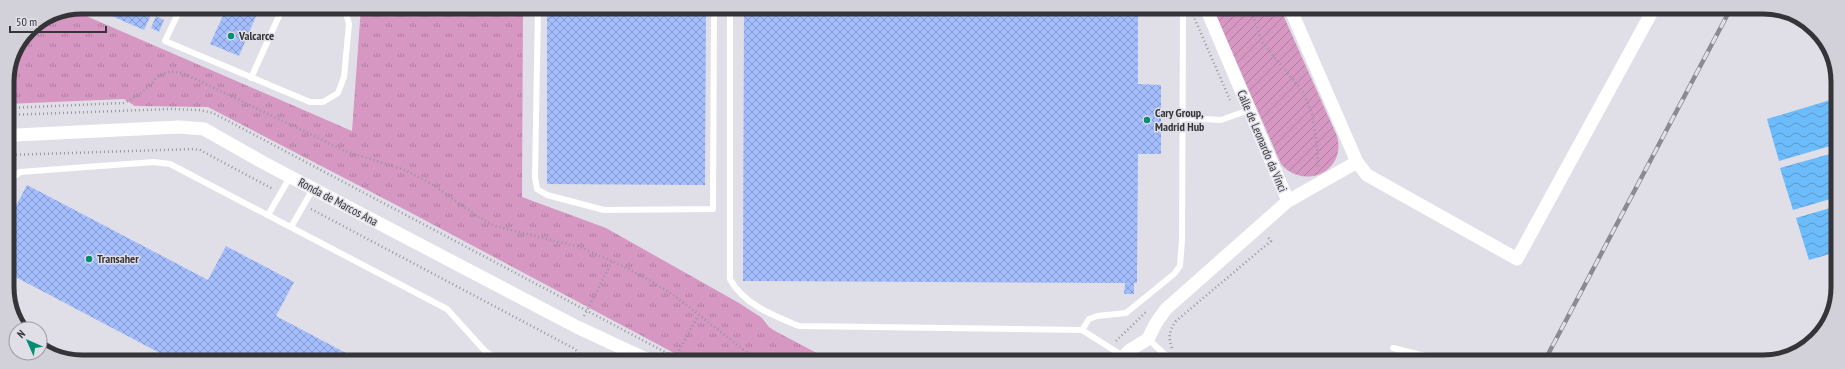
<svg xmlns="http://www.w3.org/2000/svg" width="1845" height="369" font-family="'PT Sans Narrow',sans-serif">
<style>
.grass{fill:url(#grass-tufts)}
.garden{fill:url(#garden-furrows)}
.water{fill:url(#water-waves)}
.building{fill:url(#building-cross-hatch)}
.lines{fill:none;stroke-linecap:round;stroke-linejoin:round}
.path{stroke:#97969d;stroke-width:2.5;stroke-dasharray:1 3;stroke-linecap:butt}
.service{stroke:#fff;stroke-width:6}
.minor{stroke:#fff;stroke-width:13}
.rail-casing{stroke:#8b8a90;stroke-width:4.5}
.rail{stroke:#e0dfe8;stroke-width:3;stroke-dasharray:9;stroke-linecap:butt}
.poi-dot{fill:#068c72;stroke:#e0dfe8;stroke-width:1.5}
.labels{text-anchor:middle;stroke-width:3;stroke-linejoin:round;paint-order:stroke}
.poi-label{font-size:12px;font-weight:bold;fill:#353438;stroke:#e0dfe8;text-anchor:start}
.street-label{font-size:12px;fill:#353438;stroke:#e0dfe8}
.rim{fill:none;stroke:#353438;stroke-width:5}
</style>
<defs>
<pattern id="grass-tufts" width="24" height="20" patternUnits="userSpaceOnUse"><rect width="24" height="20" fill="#d697c2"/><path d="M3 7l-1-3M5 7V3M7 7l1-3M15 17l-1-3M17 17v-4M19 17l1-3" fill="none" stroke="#ae7c9f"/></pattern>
<pattern id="garden-furrows" width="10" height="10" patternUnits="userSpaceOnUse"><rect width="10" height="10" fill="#d697c2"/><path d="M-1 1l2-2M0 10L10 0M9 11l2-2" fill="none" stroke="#ae7c9f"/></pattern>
<pattern id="water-waves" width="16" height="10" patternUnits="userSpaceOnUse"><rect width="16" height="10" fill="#6cbbfb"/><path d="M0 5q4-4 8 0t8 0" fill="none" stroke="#5a99cc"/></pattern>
<pattern id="building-cross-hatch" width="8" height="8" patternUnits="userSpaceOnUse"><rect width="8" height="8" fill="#a4bdfd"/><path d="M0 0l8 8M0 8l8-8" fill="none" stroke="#869ace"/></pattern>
</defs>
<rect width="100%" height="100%" fill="#e0dfe8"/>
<!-- grass -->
<path class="grass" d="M361 7H523L522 197 606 228 739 303 762 318 769 327 775 331 828 359 841 361H689L402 208 208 107 135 106 124 99 7 104V78L29 29 54 13 70 9 352 131Z"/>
<!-- garden -->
<path class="garden" d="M1213 8H1280L1337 136C1347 171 1304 191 1281 164Z"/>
<!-- water -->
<path class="water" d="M1837 98V144L1779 161 1767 119Z
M1837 152V197L1793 210 1780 168Z
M1837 206V252L1809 260 1796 218Z"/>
<!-- building -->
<path class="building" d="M104 7H152L154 8 144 30 107 14 109 9Z
M227 7H260L239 56 210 44Z
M547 7 706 8 705 185 547 184Z
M744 8H1138V84L1161 85V154H1138L1137 283H1134V294H1124L1125 283 743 281Z
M156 16 164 20 159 32 151 28Z
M27 185 208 280 226 246 294 282 276 316 361 361H175L8 273V221Z"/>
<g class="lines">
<!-- path -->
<path class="path" d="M1251 8 1262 42 1303 92 1312 114 1317 145 1318 169
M1193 15 1230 100
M7 108 124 103C129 100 134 98 138 95 158 82 156 66 185 74L345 151 405 170 435 186 477 216 495 226 580 247 627 268 651 281 676 297 758 361
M7 115 171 109 199 110 213 113 682 361
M8 155 193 149 200 150 273 189
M311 209 575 349 585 361
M584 316 612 262
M1116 341 1147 311
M1172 348C1168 337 1169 331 1176 321L1271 241 1267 236
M1179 354 1190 361
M673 361 698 316
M1103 361 1106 355
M1138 361 1144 359 1155 361"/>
<!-- service -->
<path class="service" d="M181 7 165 41 310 102H323L338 93 344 77 349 24 344 7
M538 7 535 177 537 189 547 195 604 210 713 209 714 8
M730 8V279C743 304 774 316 799 326L1082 330 1123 356
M251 78 283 7
M1184 118 1221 120 1249 110
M8 181 20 172 154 162 170 164 447 309 485 351 499 361
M268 215 290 177
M291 227 313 189
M1082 330 1089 319 1097 316 1126 313 1174 274 1180 266 1182 240 1183 13 1181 8
M1148 339 1172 361
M1393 348 1449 362
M1358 362 1361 357"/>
<!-- minor -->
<path class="minor" d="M1206 8 1288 201 1357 162
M1290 8 1357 162 1367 175 1517 259 1654 8
M8 137 16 135 179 127 204 129 264 163 577 327 650 361
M1119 361 1130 350 1148 339 1156 323 1166 309 1288 201"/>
<!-- rail casing -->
<g class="rail-casing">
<path id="rail" d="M1544 362 1731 8"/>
</g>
<!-- rail -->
<use href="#rail" class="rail"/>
</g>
<!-- markers -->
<g class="poi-dot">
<circle cx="231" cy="36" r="4"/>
<circle cx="1147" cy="120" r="4"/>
<circle cx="89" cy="259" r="4"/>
</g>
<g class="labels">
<!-- poi labels -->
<g class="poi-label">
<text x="239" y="40">Valcarce</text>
<text x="1155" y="117">Cary Group,<tspan x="1155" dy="14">Madrid Hub</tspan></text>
<text x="97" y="263">Transaher</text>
</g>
<!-- street labels -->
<g class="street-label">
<text transform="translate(1262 141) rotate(67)" y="4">Calle de Leonardo da Vinci</text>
<text transform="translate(338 202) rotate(28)" y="4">Ronda de Marcos Ana</text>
</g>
</g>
<!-- crop -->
<path d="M0 0H1845V369H0ZM82 14H1763A68 68 0 0 1 1831 82V287A68 68 0 0 1 1763 355H82A68 68 0 0 1 14 287V82A68 68 0 0 1 82 14Z" fill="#d2d1da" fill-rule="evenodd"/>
<path class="rim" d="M82 14H1763A68 68 0 0 1 1831 82V287A68 68 0 0 1 1763 355H82A68 68 0 0 1 14 287V82A68 68 0 0 1 82 14Z"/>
<!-- north arrow -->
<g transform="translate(28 341) rotate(315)"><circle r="19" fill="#e0dfe8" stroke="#9c9ba2"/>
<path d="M0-3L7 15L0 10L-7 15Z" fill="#068c72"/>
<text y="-6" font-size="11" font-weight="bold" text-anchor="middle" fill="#353438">N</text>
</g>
<!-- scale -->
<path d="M10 26v6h96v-6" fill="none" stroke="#353438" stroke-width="2"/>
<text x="16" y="26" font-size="12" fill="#353438" stroke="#e0dfe8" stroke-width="3" paint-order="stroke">50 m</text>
</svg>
